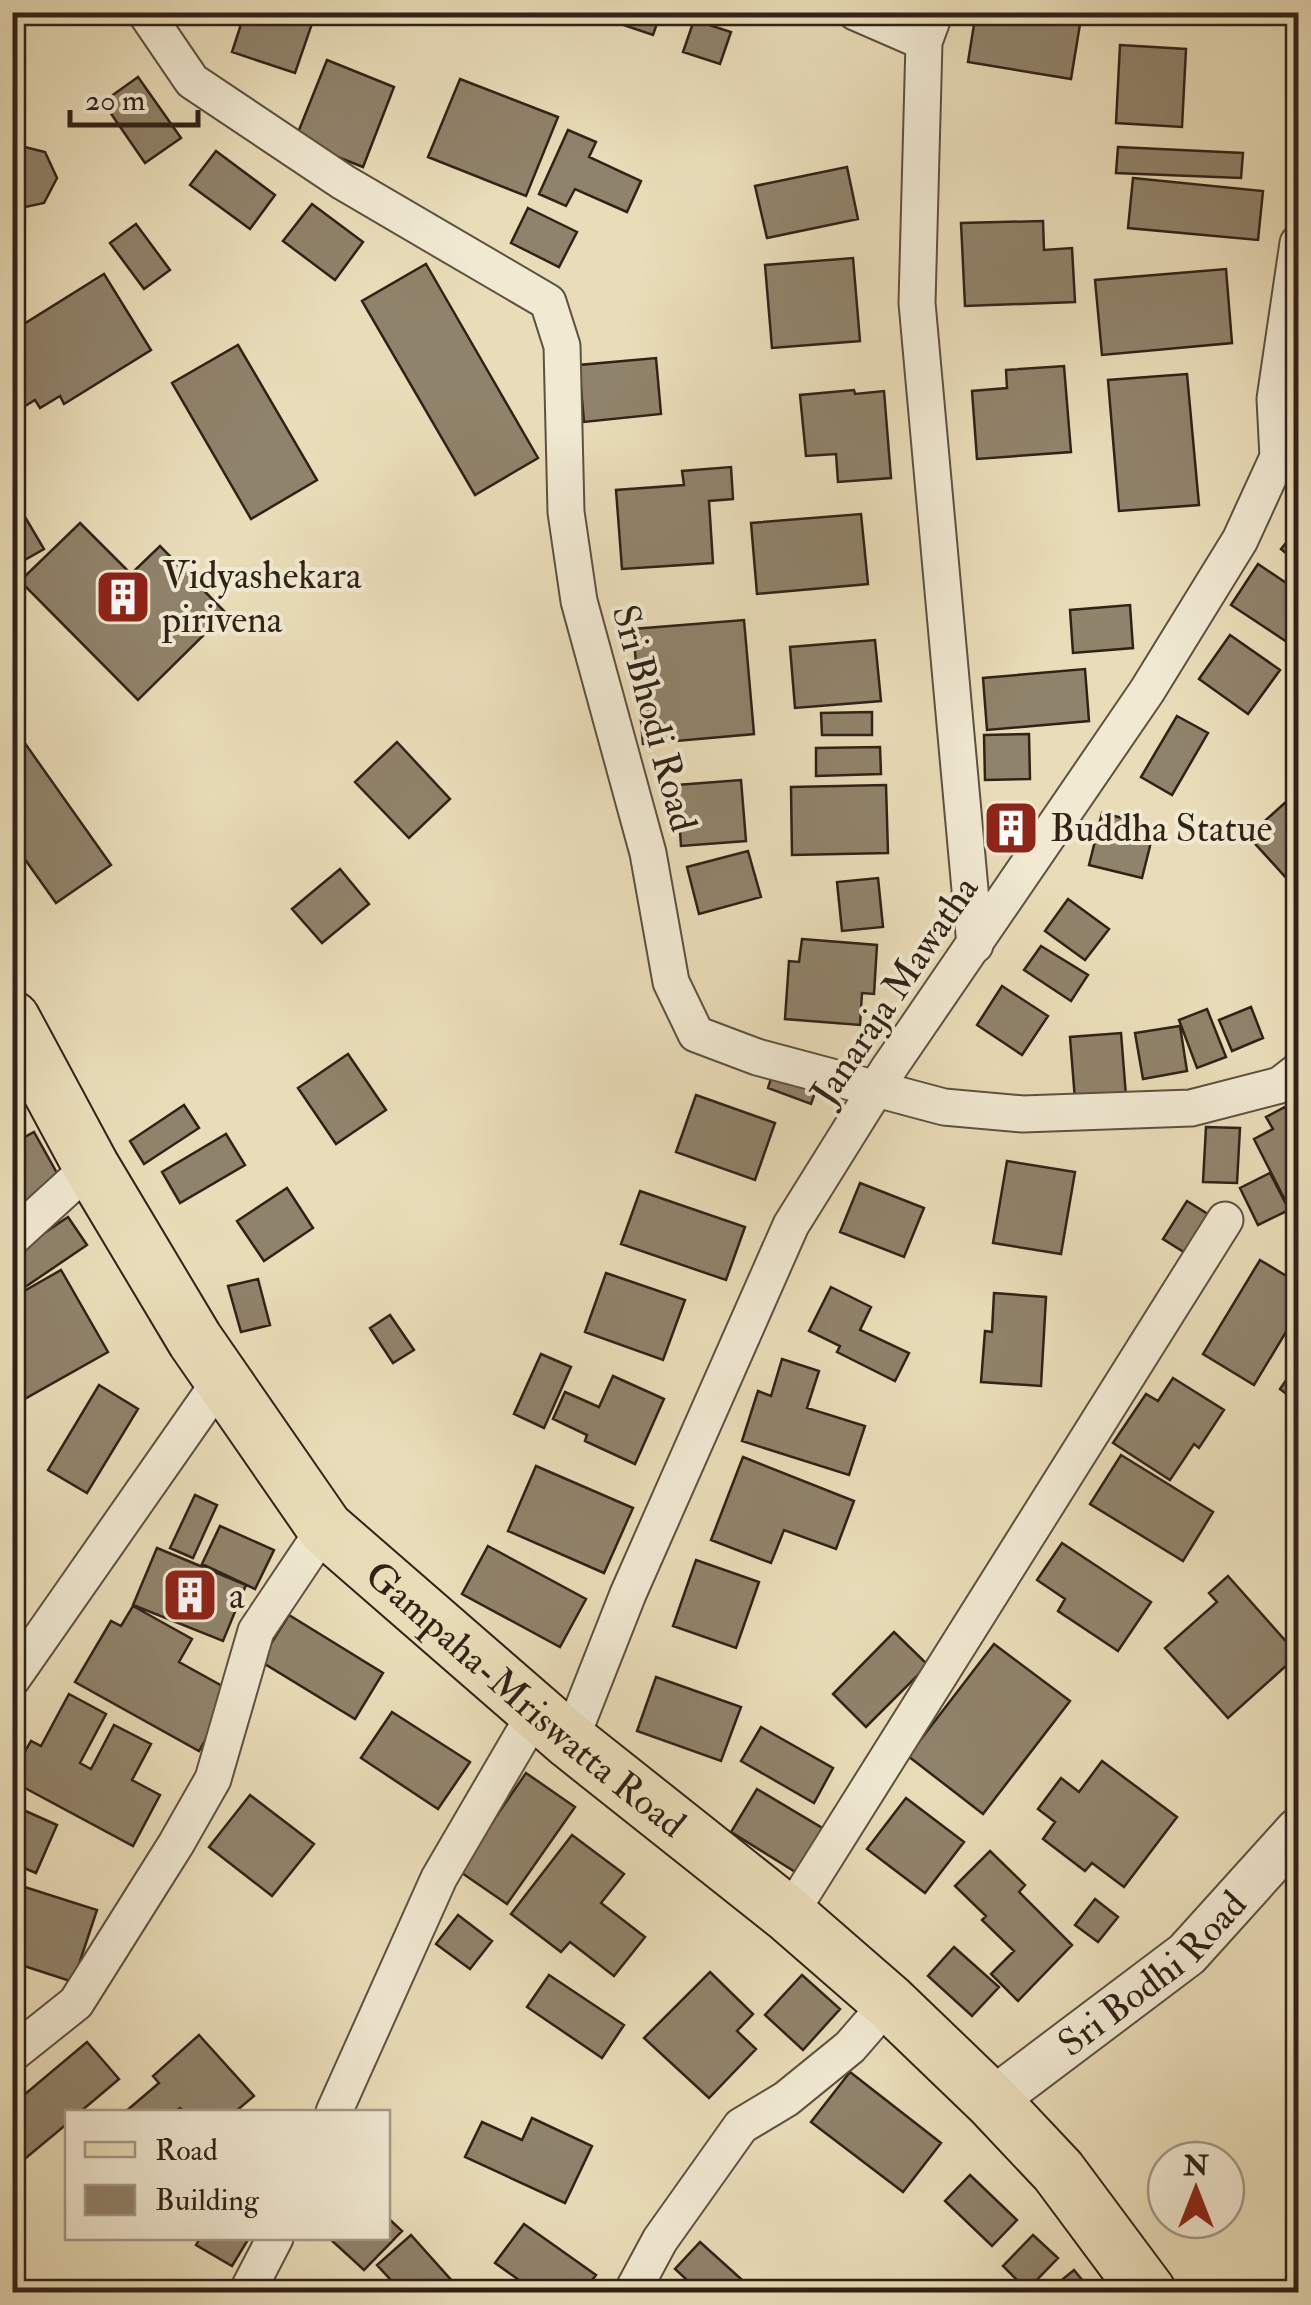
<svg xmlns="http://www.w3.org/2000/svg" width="1311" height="2305" font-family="'IM FELL Double Pica',serif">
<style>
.building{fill:#90836b;stroke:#302217;stroke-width:2.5}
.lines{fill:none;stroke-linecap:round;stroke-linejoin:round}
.minor-casing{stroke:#5e5140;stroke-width:39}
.tertiary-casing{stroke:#5e5140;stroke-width:49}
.primary-casing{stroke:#302217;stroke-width:59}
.minor{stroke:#f1e9d2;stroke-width:35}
.tertiary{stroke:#f1e9d2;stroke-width:45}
.primary{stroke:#e9ddb9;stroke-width:55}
.labels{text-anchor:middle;stroke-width:8;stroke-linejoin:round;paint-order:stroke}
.poi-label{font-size:38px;fill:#302217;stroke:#f1e9d2;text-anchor:start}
.street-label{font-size:38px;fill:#302217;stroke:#f1e9d2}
</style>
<rect width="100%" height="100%" fill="#e9ddb9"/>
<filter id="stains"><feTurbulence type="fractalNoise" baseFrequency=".002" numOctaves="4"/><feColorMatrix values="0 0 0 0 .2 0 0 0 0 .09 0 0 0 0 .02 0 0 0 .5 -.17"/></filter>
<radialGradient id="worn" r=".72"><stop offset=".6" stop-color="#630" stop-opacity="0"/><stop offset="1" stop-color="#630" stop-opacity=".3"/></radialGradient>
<!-- building -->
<path class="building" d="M245 12H316L295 73 232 52Z
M585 12H661L653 35Z
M976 12H1082L1071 79 968 62Z
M694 20 731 32 720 64 683 52Z
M1120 45 1186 49 1182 127 1116 123Z
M327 60 394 87 363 167 295 140Z
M138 77 181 138 145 163 103 102Z
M460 79 558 117 526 196 428 157Z
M568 130 596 142 589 157 641 181 627 212 575 189 566 206 539 194Z
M17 145 45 152 57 178 44 203 16 209 12 206V149Z
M1118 147 1243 153 1241 178 1116 173Z
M216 151 275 195 250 229 190 185Z
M847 167 858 219 767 238 755 186Z
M1133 178 1263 191 1258 240 1128 228Z
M312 204 363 242 335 280 283 241Z
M528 208 577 232 559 267 511 243Z
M1043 221 1044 250 1072 248 1075 302 965 306 961 223Z
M136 224 170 270 144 289 110 243Z
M853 258 860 341 772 348 765 265Z
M426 264 538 458 475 495 362 301Z
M1226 269 1232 343 1102 355 1095 280Z
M104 274 151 350 64 404 60 396 40 408 35 400 12 414V348L24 341 16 329Z
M238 345 317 480 251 519 172 383Z
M656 358 661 414 584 422 579 365Z
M1064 366 1071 452 977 459 972 391 1007 388 1006 370Z
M1187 374 1199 505 1119 511 1108 380Z
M854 390 855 394 884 391 891 478 838 482 836 454 806 456 800 395Z
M731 467 733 499 709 501 713 563 622 569 616 490 684 485 682 471Z
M12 495 44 549 12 567Z
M861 514 868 584 757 594 751 523Z
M80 523 131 574 160 546 226 613 138 700 20 581Z
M1298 528V563L1281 549Z
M1258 564 1298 591V631L1290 644 1231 605Z
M1130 605 1133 648 1073 653 1070 610Z
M744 620 754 734 643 744 633 629Z
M1230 635 1280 670 1248 714 1199 679Z
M875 640 881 701 795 708 790 647Z
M1085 669 1089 721 987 730 983 678Z
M872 712V735H822L821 713Z
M1177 716 1208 733 1172 795 1141 777Z
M12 725 111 865 56 903 12 841Z
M1029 734 1030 779 985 780 984 735Z
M397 742 450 799 409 838 355 782Z
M880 747 881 774 816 776V748Z
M741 780 746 841 681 846 677 785Z
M886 785 888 853 792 855 791 787Z
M1298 791V891L1248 836Z
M1102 813 1155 826 1142 878 1089 865Z
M748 851 761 897 699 914 687 867Z
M340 869 369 904 322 943 292 909Z
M878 878 883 927 842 931 837 882Z
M1068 899 1109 929 1085 960 1045 931Z
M802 939 877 945 874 994 862 993 860 1025 785 1019 789 961 799 962Z
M1041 946 1088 975 1071 1001 1024 970Z
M1002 986 1048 1016 1022 1055 977 1025Z
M1251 1007 1263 1038 1232 1051 1219 1020Z
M1207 1009 1226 1057 1197 1068 1179 1020Z
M1180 1026 1187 1071 1143 1079 1135 1033Z
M1121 1033 1126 1096 1075 1100 1070 1037Z
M348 1054 386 1110 336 1144 298 1088Z
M773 1072 817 1087 811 1104 768 1088Z
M696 1095 775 1123 755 1180 676 1152Z
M184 1105 199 1128 144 1164 130 1141Z
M1285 1107 1298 1133V1201L1288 1206 1254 1139 1273 1129 1266 1117Z
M1206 1127 1240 1128 1237 1183 1203 1182Z
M34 1132 62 1182 23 1203 12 1185V1144Z
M226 1134 245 1165 180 1203 162 1172Z
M1007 1161 1075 1172 1061 1254 993 1243Z
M1270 1173 1289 1210 1258 1225 1240 1188Z
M860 1183 924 1208 904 1257 840 1232Z
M287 1188 313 1228 264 1261 237 1221Z
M640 1191 745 1227 726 1280 621 1244Z
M1187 1201 1211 1216 1187 1254 1163 1239Z
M68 1217 87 1245 12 1296V1255Z
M1260 1260 1298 1283V1312L1254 1385 1203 1354Z
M61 1270 108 1352 12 1406V1298Z
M606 1273 685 1300 663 1360 585 1332Z
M258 1279 270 1325 241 1332 228 1286Z
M831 1287 871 1307 860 1330 909 1353 895 1381 837 1352 840 1346 809 1331Z
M994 1293 1046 1297 1041 1386 981 1382 985 1331 992 1332Z
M390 1315 414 1350 393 1363 370 1328Z
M541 1354 571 1367 544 1428 514 1414Z
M782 1359 819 1371 807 1408 865 1426 849 1475 742 1441 758 1391 771 1396Z
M1298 1363V1403L1280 1389Z
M613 1376 664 1399 635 1464 585 1441 587 1435 553 1419 565 1392 599 1407Z
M1173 1378 1224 1410 1199 1448 1194 1444 1170 1480 1113 1443 1146 1394 1158 1401Z
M99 1385 138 1409 87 1493 48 1470Z
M1121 1455 1213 1512 1183 1561 1090 1504Z
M743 1457 854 1501 836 1549 784 1530 771 1563 711 1540Z
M536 1466 633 1508 604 1573 508 1531Z
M195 1495 217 1505 193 1558 170 1548Z
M220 1526 274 1550 255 1589 202 1564Z
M1062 1543 1151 1602 1118 1651 1058 1611 1065 1599 1037 1580Z
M488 1546 586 1599 560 1647 462 1594Z
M157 1548 246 1585 223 1641 133 1605Z
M696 1560 759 1582 736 1648 673 1626Z
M1228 1576 1298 1655 1228 1718 1165 1648 1217 1602 1209 1593Z
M133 1606 192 1639 179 1662 233 1692 199 1751 75 1682 111 1621 121 1626Z
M289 1615 383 1673 355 1719 260 1661Z
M894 1632 928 1665 866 1727 833 1694Z
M994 1644 1070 1701 983 1814 908 1756Z
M656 1677 741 1707 721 1761 637 1731Z
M69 1694 106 1714 80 1763 91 1769 114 1725 151 1744 132 1780 160 1795 133 1846 12 1781V1774L31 1741 41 1746Z
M392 1712 470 1762 438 1809 361 1758Z
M761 1727 833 1768 814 1803 741 1761Z
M1102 1761 1177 1817 1124 1887 1092 1863 1085 1871 1043 1839 1055 1822 1038 1809 1061 1778 1079 1792Z
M526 1773 575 1807 507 1904 459 1871Z
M757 1789 824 1829 797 1873 731 1832Z
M250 1795 314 1844 272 1896 209 1847Z
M906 1798 964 1842 925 1893 867 1849Z
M12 1805 57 1825 36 1873 12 1863Z
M572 1835 624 1874 601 1903 645 1937 614 1976 570 1942 561 1952 511 1914Z
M990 1851 1025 1885 1019 1892 1072 1945 1018 2001 991 1974 1014 1951 982 1920 986 1916 955 1886Z
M12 1883 97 1910 73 1982 12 1962Z
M1095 1899 1118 1917 1098 1942 1075 1925Z
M458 1915 492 1941 470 1969 436 1944Z
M954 1947 999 1987 972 2016 928 1976Z
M710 1972 753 2014 737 2031 756 2049 709 2098 644 2038Z
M549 1975 624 2025 602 2058 527 2007Z
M802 1975 840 2009 803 2050 765 2015Z
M199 2035 254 2096 235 2112H184L180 2108 174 2112H125L159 2083 153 2076Z
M87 2042 119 2079 80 2112H68V2123L21 2162 12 2152V2105Z
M850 2072 941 2143 903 2192 811 2122Z
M532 2118 592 2146 565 2203 465 2157 482 2122 522 2140Z
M970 2175 1017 2220 992 2246 945 2201Z
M388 2218 402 2231 364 2270 329 2238H388Z
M524 2224 596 2275 583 2292H536L495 2263Z
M411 2235 462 2292H402L377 2265Z
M1033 2235 1058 2258 1027 2290 1003 2266Z
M200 2238H249L232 2266 196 2245Z
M700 2242 750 2287 745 2292H700L675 2269Z
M1074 2270 1092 2292H1047Z"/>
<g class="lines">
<!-- minor casing -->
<g class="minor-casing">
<path id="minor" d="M145 12 192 81 343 182 548 302 562 346 566 512 579 601 648 853 671 982 696 1034 757 1057 944 1107 1023 1114 1191 1108 1280 1085 1298 1071
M855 12 924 42 917 303 975 945
M924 42 935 12
M12 1238 91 1166
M12 1679 223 1377
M570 1741 628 1594 791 1225 887 1071 1147 691 1240 540 1278 457 1275 399 1298 243
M789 1915 1225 1220
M12 2054 76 2003 176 1844 213 1779 256 1631 325 1528
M334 2112 439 1878 536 1712
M247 2292 275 2238
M632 2292 660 2240 741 2126 786 2099 850 2047 889 2002"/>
</g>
<!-- tertiary casing -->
<g class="tertiary-casing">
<g id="tertiary">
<path id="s1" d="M992 2101 1187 1954 1298 1831"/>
</g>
</g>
<!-- primary casing -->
<g class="primary-casing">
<g id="primary">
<path id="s2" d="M12 1019 91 1166 195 1340 325 1528 570 1741 789 1915 889 2002 992 2101 1058 2171 1148 2292"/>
</g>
</g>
<!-- minor -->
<use href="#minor" class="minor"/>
<!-- tertiary -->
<use href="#tertiary" class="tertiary"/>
<!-- primary -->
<use href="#primary" class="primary"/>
</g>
<!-- icons -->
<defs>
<g id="building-square" transform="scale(2.875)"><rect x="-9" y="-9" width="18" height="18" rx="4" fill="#8f2418" stroke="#f1e9d2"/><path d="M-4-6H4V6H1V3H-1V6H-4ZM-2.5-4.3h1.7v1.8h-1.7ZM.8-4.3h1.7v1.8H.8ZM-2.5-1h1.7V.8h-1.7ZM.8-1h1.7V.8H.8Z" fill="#fff"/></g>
</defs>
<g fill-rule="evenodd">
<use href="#building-square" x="123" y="597"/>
<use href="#building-square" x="1011" y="828"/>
<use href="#building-square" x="190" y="1595"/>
</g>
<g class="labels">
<!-- poi labels -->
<g class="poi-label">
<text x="162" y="588">Vidyashekara<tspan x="162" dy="44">pirivena</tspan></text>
<text x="1050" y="841">Buddha Statue</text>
<text x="229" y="1608">a</text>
</g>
<!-- street labels -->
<g class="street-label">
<text transform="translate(655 718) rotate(75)" y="13">Sri Bhodi Road</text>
<text transform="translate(894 990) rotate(-56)" y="13">Janaraja Mawatha</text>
<text dy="13" stroke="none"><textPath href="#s2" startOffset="862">Gampaha-Mriswatta Road</textPath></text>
<text dy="13" stroke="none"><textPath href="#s1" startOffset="205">Sri Bodhi Road</textPath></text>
</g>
</g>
<!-- margin -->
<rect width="1311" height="2305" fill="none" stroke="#e9ddb9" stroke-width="50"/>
<rect x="15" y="15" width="1281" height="2275" fill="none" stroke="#302217" stroke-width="5"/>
<rect x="25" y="25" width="1261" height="2255" fill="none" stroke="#302217" stroke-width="2.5"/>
<!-- legend -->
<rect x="65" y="2110" width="325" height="130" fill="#f1e9d2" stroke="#a49987" stroke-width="2.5"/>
<rect x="85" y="2142" width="50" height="15" fill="#e9ddb9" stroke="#a49987" stroke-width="2.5"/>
<text x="155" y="2160" font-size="30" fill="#302217">Road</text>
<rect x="85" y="2185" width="50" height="30" fill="#90836b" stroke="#a49987" stroke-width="2.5"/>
<text x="155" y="2210" font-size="30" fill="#302217">Building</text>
<!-- north arrow -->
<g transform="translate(1196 2190)"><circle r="48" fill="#f1e9d2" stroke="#a49987" stroke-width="2.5"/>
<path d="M0-8L18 38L0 25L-18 38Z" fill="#8f2418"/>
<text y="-15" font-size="28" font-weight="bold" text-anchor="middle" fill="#302217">N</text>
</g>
<!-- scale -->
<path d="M70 110v15h128v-15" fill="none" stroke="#302217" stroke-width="5"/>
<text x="85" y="110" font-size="30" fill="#302217" stroke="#f1e9d2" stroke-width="8" paint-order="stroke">20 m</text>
<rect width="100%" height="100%" filter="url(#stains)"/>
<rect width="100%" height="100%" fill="url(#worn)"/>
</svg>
